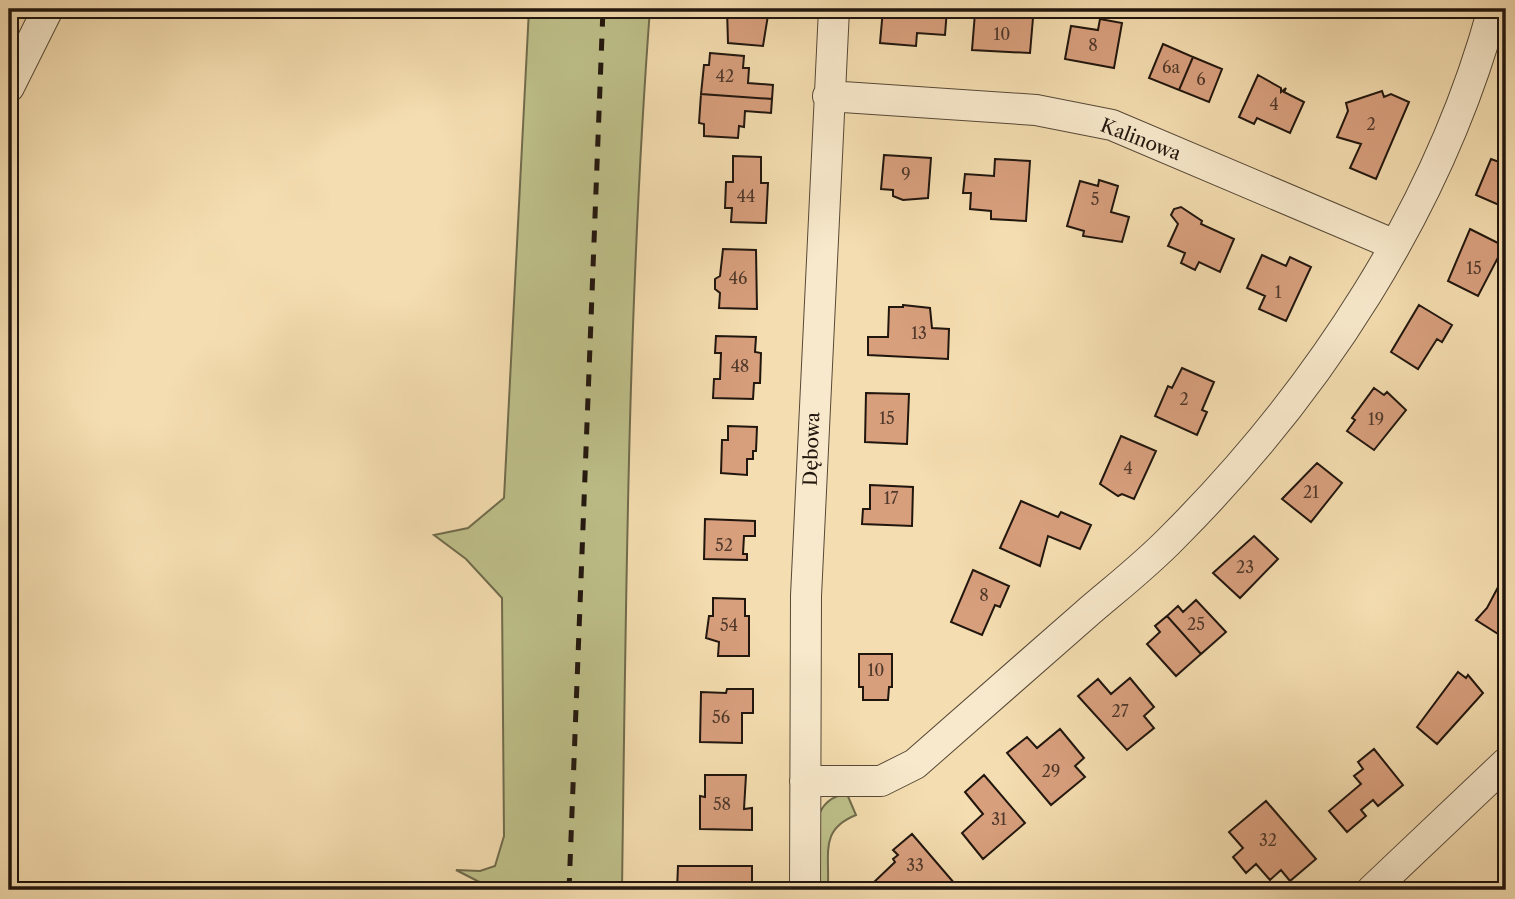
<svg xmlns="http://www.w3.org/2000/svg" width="1515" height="899" font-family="'Libre Caslon Text',serif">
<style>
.green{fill:#bec08a;stroke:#706b4c;stroke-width:2}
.building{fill:#d89f7d;stroke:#21160e;stroke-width:2}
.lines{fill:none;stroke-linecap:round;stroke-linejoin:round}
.street-casing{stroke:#564836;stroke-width:32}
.street{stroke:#f8e9cc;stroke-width:30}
.rail{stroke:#21160e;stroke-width:5;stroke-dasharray:12 12;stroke-linecap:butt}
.labels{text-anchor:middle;stroke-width:5;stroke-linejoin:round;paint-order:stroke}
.number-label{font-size:16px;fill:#4f382a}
.street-label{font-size:19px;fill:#21160e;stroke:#f8e9cc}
</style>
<rect width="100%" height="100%" fill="#f4ddb0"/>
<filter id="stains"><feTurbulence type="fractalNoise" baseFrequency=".00286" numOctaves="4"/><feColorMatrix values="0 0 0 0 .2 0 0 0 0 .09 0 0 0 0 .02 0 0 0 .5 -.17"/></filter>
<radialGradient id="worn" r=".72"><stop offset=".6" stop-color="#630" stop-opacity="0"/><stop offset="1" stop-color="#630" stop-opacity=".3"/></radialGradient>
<!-- green -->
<path class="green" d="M529 9H650C628 302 626 596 622 890H495L456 870 480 871 495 866 504 836 502 598 466 559 434 535 468 528 504 498Z
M847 794 856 815C821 829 829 851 828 883L815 881C816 849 805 799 847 794Z"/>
<!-- building -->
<path class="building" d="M727 9H769L763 46 728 43Z
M883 9H947L945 35 917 33 916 46 880 43Z
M975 13 1033 18 1030 53 972 50Z
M1100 19 1122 23 1114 68 1065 59 1071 26 1098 30Z
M1163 44 1193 57 1179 90 1149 78Z
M710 53 744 56 743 68H749L748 83 773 85 772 99 701 94 704 65H709Z
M1193 57 1222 69 1209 102 1179 90Z
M1258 75 1281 88V92L1286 88 1284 92 1304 102 1290 133 1257 118 1254 124 1239 117Z
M1382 91 1384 97 1391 94 1409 102 1376 179 1350 168 1361 144 1337 137 1348 111 1346 103Z
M701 94 772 99 771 113 745 111 744 127 739 126 738 138 704 136V124L699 123Z
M1506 154V208L1476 195 1491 159 1502 163Z
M884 155 931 158 928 198 903 200 893 196V190L881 189Z
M733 156 761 157V183H768L766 223 731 222 732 208H725L726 182H733Z
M995 159 1030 161 1026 221 991 219V211L970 209 971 193H963L965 174 994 176Z
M1099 180 1118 186 1111 212 1129 217 1122 242 1083 236 1084 231 1067 226 1080 181 1098 186Z
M1181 207 1202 221 1201 224 1234 239 1220 272 1199 262 1195 270 1181 263 1185 253 1168 246 1178 224 1171 215 1174 209Z
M1470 229 1504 246 1478 296 1448 281Z
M723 249 756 250 757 309 719 308 720 293 715 289V279L720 276Z
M1262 255 1286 266 1290 257 1311 267 1286 321 1259 309 1265 296 1247 288Z
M903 305 930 308 932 328 949 329 948 359 868 355V337H888L889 307H903Z
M1419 305 1452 325 1442 342 1437 339 1418 369 1391 352Z
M716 336 756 337 755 352 761 353 760 383H754L753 399 713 398 714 379H720L721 353H715Z
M1182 368 1214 382 1202 410 1207 412 1197 435 1155 416 1168 386 1172 388Z
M1374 388 1384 395 1387 392 1406 410 1374 450 1347 431 1355 420 1352 418Z
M866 393 909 394 907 444 865 442Z
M728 426 757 427 756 451H753V459H747V475L721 473 722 440H728Z
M1121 436 1156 451 1134 499 1122 494 1118 496 1100 484Z
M1317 463 1342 483 1311 522 1282 499Z
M870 485 913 487 912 526 862 524 863 509H870Z
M1021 501 1058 517 1061 512 1091 525 1080 549 1048 536 1040 566 1000 548Z
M705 519 755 521V536H744L743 554H747V560L704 559Z
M1254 536 1278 559 1240 598 1213 573Z
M973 570 1009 586 1000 607 995 605 982 635 951 622Z
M1505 574 1506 575V639L1476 620 1487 608Z
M713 598 745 599V616H749V656H718L719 642 706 638 709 616H713Z
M1196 600 1226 632 1201 654 1167 616 1178 606 1183 612Z
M1167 616 1201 654 1176 676 1147 644 1160 632 1155 626Z
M859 654H892V687H889L888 700H863V687H859Z
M1458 672 1466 678 1468 675 1483 693 1437 744 1417 727Z
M1130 678 1154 707 1144 716 1154 728 1127 750 1078 696 1098 679 1111 694Z
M727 689H753V713H742V743L700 742 701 692 726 693Z
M1060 729 1084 758 1075 766 1085 777 1051 805 1007 753 1027 737 1037 748Z
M1374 749 1403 785 1378 806 1373 800 1361 810 1366 816 1347 832 1329 811 1361 784 1354 776 1363 769 1358 762Z
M705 775H746L744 809 752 808V830L700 829V796L705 797Z
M984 775 1025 823 983 859 962 833 983 814 965 792Z
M1266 801 1316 859 1290 881 1281 870 1270 880 1256 864 1246 873 1233 857 1243 848 1229 832Z
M912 834 955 884 949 890H879L873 883 895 862 893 859 898 855 893 850Z
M678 866H752V887H735V890H677Z"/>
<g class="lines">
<!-- street casing -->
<g class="street-casing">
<path id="street" d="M9 87 48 9
M828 96 1036 110 1112 125 1395 245
M805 781H881L915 764C972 714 1029 664 1086 614 1115 589 1146 565 1173 537 1318 392 1439 208 1493 9
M805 890 806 596 834 9
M1372 890 1506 763"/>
</g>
<!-- street -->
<use href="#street" class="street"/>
<!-- rail -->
<path class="rail" d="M569 890 603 9"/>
</g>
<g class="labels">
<!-- number labels -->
<g class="number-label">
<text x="1002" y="40">10</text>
<text x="1093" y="51">8</text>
<text x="1171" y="73">6a</text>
<text x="725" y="82">42</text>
<text x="1201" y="85">6</text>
<text x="1274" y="110">4</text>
<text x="1371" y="130">2</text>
<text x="906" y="180">9</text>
<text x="746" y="202">44</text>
<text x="1095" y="205">5</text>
<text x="1474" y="274">15</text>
<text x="738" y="284">46</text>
<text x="1278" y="298">1</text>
<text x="919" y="339">13</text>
<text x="740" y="372">48</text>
<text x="1184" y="405">2</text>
<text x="887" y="424">15</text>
<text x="1376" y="425">19</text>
<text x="1128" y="474">4</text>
<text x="1311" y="498">21</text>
<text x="891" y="504">17</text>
<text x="724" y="551">52</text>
<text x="1245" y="573">23</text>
<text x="984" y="601">8</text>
<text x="1196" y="630">25</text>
<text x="729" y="631">54</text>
<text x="876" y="676">10</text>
<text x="1120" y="717">27</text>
<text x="721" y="723">56</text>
<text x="1051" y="777">29</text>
<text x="722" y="810">58</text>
<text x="999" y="825">31</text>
<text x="1268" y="846">32</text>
<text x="915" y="871">33</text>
</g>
<!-- street labels -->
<g class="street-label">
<text transform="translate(1141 139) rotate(21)" y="7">Kalinowa</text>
<text transform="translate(811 449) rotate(-88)" y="7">Dębowa</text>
</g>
</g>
<!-- margin -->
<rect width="1515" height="899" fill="none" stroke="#f4ddb0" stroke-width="35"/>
<rect x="10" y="10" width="1494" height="878" fill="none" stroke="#21160e" stroke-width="3.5"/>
<rect x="18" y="18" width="1480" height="864" fill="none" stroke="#21160e" stroke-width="2"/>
<rect width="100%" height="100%" filter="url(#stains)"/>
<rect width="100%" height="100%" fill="url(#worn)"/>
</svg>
